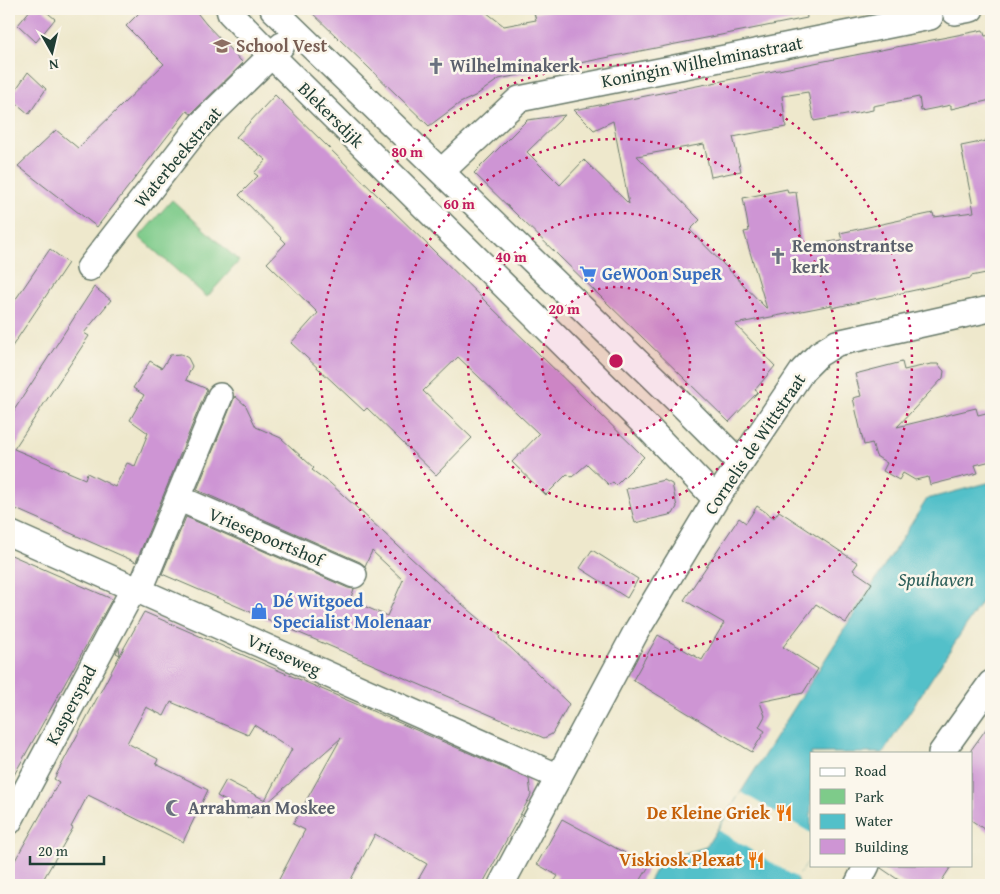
<svg xmlns="http://www.w3.org/2000/svg" width="1000" height="894" font-family="'Gentium Book Plus',serif">
<style>
.green{fill:#7ecb8a;stroke:#4e845f}
.water{fill:#52c0c9;stroke:#387e7e}
.pier{fill:#eee8cc}
.building{fill:#ce95d4}
.lines{fill:none;stroke-linecap:round;stroke-linejoin:round}
.street-casing{stroke:#677969;stroke-width:28}
.street{stroke:#fff;stroke-width:25}
.ring{fill:none;stroke:#c2185b;stroke-width:2.5;stroke-dasharray:2.5 5}
.labels{text-anchor:middle;stroke-width:5;stroke-linejoin:round;paint-order:stroke}
.education-label{font-size:18px;font-weight:bold;fill:#785e54;stroke:#fbf7ec;text-anchor:start}
.street-label{font-size:18px;fill:#1f3d34;stroke:#fbf7ec}
.worship-label{font-size:18px;font-weight:bold;fill:#5b616d;stroke:#fbf7ec;text-anchor:start}
.shop-label{font-size:18px;font-weight:bold;fill:#366cbe;stroke:#fbf7ec;text-anchor:start}
.food-label{font-size:18px;font-weight:bold;fill:#c56008;stroke:#fbf7ec;text-anchor:end}
.water-label{font-size:19px;font-style:italic;fill:#2c5e59;stroke:#fbf7ec}
.centre{fill:#c2185b;stroke:#fbf7ec;stroke-width:2.5}
.ring-label{font-size:15px;text-anchor:middle;font-weight:bold;fill:#c2185b;stroke:#fbf7ec;stroke-width:5;stroke-linejoin:round;paint-order:stroke}
</style>
<rect width="100%" height="100%" fill="#fbf7ec"/>
<filter id="ink" filterUnits="userSpaceOnUse"><feTurbulence type="fractalNoise" baseFrequency=".02" numOctaves="2"/><feDisplacementMap in="SourceGraphic" scale="10" xChannelSelector="R" yChannelSelector="G"/><feConvolveMatrix kernelMatrix="1 2 1 2 8 2 1 2 1" color-interpolation-filters="sRGB"/></filter>
<filter id="wash" filterUnits="userSpaceOnUse"><feTurbulence type="fractalNoise" baseFrequency=".0096" numOctaves="4" result="noise"/><feDisplacementMap in="SourceGraphic" scale="20" xChannelSelector="R" yChannelSelector="G"/><feGaussianBlur stdDeviation="1.12" result="paint"/><feColorMatrix in="noise" values="0 0 0 0 0 0 0 0 0 0 0 0 0 0 0 0 0 1.4 0 .05"/><feComposite in="paint" operator="in"/></filter>
<g filter="url(#wash)">
<rect width="100%" height="100%" fill="#eee8cc"/>
<!-- green -->
<path class="green" d="M172 200 239 261 207 297 139 237Z"/>
<!-- water -->
<path class="water" d="M991 482V556L987 565 991 587 883 753H811V857L797 877 799 885H647L660 861 706 847 927 499Z"/>
<!-- pier -->
<path class="pier" d="M741 792 811 833V857L797 878 718 830Z"/>
<g id="blocks">
<!-- building -->
<path class="building" d="M31 9H43L55 19 36 42 18 25Z
M143 9H194L206 24 243 63 191 114 187 111 97 227 18 166 56 130 78 148 164 64 126 26Z
M308 9H482L504 26 536 20 534 13 559 9H806L807 18 499 79 475 96 460 103 429 126Z
M983 30 985 36 991 35V100L951 109V105L921 111 919 97 873 106V110L814 121 808 92 782 96 786 127 733 137 741 171 711 177 704 144 637 156 700 220 690 230 767 309 744 232 749 231 743 198 787 189 788 193 796 192 803 246 842 240 840 233 933 213 934 217 974 212 961 146 991 140V272L971 276V278L832 308V305L735 324 775 366 755 390 758 392 729 422 474 173 527 120 565 115 527 152 560 185 584 160 629 204 613 121 594 130 574 110Z
M28 72 46 89 29 114 10 98Z
M275 95 644 457 616 485 613 482 609 485 587 464 572 477 567 474 546 495 512 462 539 434 458 357 423 391 472 438 436 475 367 408 364 411 291 343 318 313 267 263 286 243 239 195 258 176 254 173 266 160 236 137Z
M50 249 68 263 9 351V309Z
M94 287 111 300 84 333 89 336 14 449 85 479 87 473 115 487 127 463 135 466 148 433 130 420 144 395 133 388 150 361 162 368 170 355 181 354 188 358 192 366 186 380 207 389 136 562 9 506V418Z
M902 362 904 370 931 364H938L944 371 943 378 897 427 976 408 978 415 986 413 991 434V461L975 465 978 473 930 485 928 477 915 480 903 473 899 480 883 471 887 463 876 456 872 443 864 445 853 398 861 396 855 374Z
M235 396 246 406 256 427 281 438 314 468 312 470 330 483 450 594 500 636 499 638 511 648 569 704 552 734 544 738 162 574 186 517 348 588 354 589 350 600 387 616 403 580 372 551 365 566 360 562 197 490Z
M664 480 672 484 677 507 673 514 635 523 626 489Z
M757 506 774 518 779 511 858 563 853 570 872 583 846 623 816 604 783 647 818 669 803 693 760 702 765 716 759 727 765 731 752 752 633 680 658 635 702 660 724 623 684 600 739 518 746 523Z
M592 550 638 579 627 598 580 568Z
M9 554 112 599 9 784Z
M144 612 529 779 531 795 482 885H415L427 864 375 834 348 885H276L305 830 293 824 341 738 249 819 240 809 217 796 226 780 265 800 292 749 254 725 248 735 171 702 164 716 146 707 127 743 158 759 156 764 208 790 183 842 88 795 71 827 73 828 40 885H9V871L59 782 54 779 120 655 116 653 119 647 120 655Z
M991 722V834L971 820V750Z
M562 819 649 866 638 885H552L558 876 537 864Z
M881 865H952L939 885H906L881 868Z"/>
</g>
</g>
<g filter="url(#ink)">
<use href="#blocks" fill-opacity="0" stroke="#677969" stroke-width="1"/>
<g class="lines">
<!-- street casing -->
<g class="street-casing">
<path id="street" d="M229 9 230 13 271 55 650 430 716 499
M273 9 678 401 740 463
M955 12 971 9
M442 171 519 99 930 17 929 9
M89 268 201 124 282 45
M178 498 354 575
M9 533 559 777
M140 590 220 396
M941 753 991 683
M9 822 134 588
M501 885 637 630 716 499 803 370 819 354 837 343 985 310
M857 885 867 865"/>
</g>
<!-- street -->
<use href="#street" class="street"/>
</g>
</g>
<!-- distance rings -->
<circle cx="616" cy="361" r="74" fill="#c2185b" fill-opacity=".12"/>
<g class="ring">
<circle cx="616" cy="361" r="74"/>
<circle cx="616" cy="361" r="148"/>
<circle cx="616" cy="361" r="222"/>
<circle cx="616" cy="361" r="296"/>
</g>
<!-- icons -->
<defs>
<g id="school-bare" transform="scale(1.35)"><path d="M0-5L7-2L0 1L-7-2ZM-4 1L0 2.5L4 1V4Q0 6-4 4Z" fill="#8d6e63" stroke="#fbf7ec" stroke-width="2.5" paint-order="stroke"/></g>
<g id="church-bare" transform="scale(1.35)"><path d="M-1.2-6h2.4v3.5h3.3v2.4h-3.3V6h-2.4V-.1h-3.3v-2.4h3.3Z" fill="#6b7280" stroke="#fbf7ec" stroke-width="2.5" paint-order="stroke"/></g>
<g id="supermarket-bare" transform="scale(1.35)"><path d="M-6-5.5h2.5l.6 2H6L4.5 2H-2.5L-4.4-4H-6ZM-1.5 3.2a1.3 1.3 0 1 0 .1 0ZM3 3.2a1.3 1.3 0 1 0 .1 0Z" fill="#3f7fe0" stroke="#fbf7ec" stroke-width="2.5" paint-order="stroke"/></g>
<g id="shop-bare" transform="scale(1.35)"><path d="M-5-2.5h2.3a2.7 3.5 0 0 1 5.4 0H5L5.5 6h-11ZM-1.5-2.5h3a1.5 2.3 0 0 0-3 0Z" fill="#3f7fe0" stroke="#fbf7ec" stroke-width="2.5" paint-order="stroke"/></g>
<g id="mosque-bare" transform="scale(1.35)"><path d="M3.5-4.9A6 6 0 1 0 3.5 4.9A5 5 0 1 1 3.5-4.9Z" fill="#6b7280" stroke="#fbf7ec" stroke-width="2.5" paint-order="stroke"/></g>
<g id="restaurant-bare" transform="scale(1.35)"><path d="M-5-6h1v4h1v-4h1v4h1v-4h1v5L-1.5 .5V6h-2V.5L-5-1ZM5-6V6H3V1.5H1.5Q1.5-4 5-6Z" fill="#e8710a" stroke="#fbf7ec" stroke-width="2.5" paint-order="stroke"/></g>
</defs>
<g fill-rule="evenodd">
<use href="#school-bare" x="222" y="46"/>
<use href="#church-bare" x="436" y="66"/>
<use href="#church-bare" x="778" y="256"/>
<use href="#supermarket-bare" x="588" y="274"/>
<use href="#shop-bare" x="259" y="611"/>
<use href="#mosque-bare" x="174" y="808"/>
<use href="#restaurant-bare" x="784" y="813"/>
<use href="#restaurant-bare" x="756" y="860"/>
</g>
<g class="labels">
<!-- education labels -->
<g class="education-label">
<text x="236" y="52">School Vest</text>
</g>
<!-- street labels -->
<g class="street-label">
<text transform="translate(702 62) rotate(-11)" y="6">Koningin Wilhelminastraat</text>
<text transform="translate(331 115) rotate(45)" y="6">Blekersdijk</text>
<text transform="translate(178 157) rotate(-50)" y="6">Waterbeekstraat</text>
<text transform="translate(755 444) rotate(-56)" y="6">Cornelis de Wittstraat</text>
<text transform="translate(266 537) rotate(23)" y="6">Vriesepoortshof</text>
<text transform="translate(284 655) rotate(24)" y="6">Vrieseweg</text>
<text transform="translate(71 705) rotate(-62)" y="6">Kasperspad</text>
</g>
<!-- worship labels -->
<g class="worship-label">
<text x="450" y="72">Wilhelminakerk</text>
<text x="792" y="252">Remonstrantse<tspan x="792" dy="21">kerk</tspan></text>
<text x="188" y="814">Arrahman Moskee</text>
</g>
<!-- shop labels -->
<g class="shop-label">
<text x="602" y="280">GeWOon SupeR</text>
<text x="273" y="607">Dé Witgoed<tspan x="273" dy="21">Specialist Molenaar</tspan></text>
</g>
<!-- food labels -->
<g class="food-label">
<text x="770" y="819">De Kleine Griek</text>
<text x="742" y="866">Viskiosk Plexat</text>
</g>
<!-- water labels -->
<g class="water-label">
<text x="936" y="586">Spuihaven</text>
</g>
</g>
<circle cx="616" cy="361" r="8" class="centre"/>
<g class="ring-label">
<text x="407" y="157">80 m</text>
<text x="459" y="209">60 m</text>
<text x="511" y="262">40 m</text>
<text x="564" y="314">20 m</text>
</g>
<!-- margin -->
<rect width="1000" height="894" fill="none" stroke="#fbf7ec" stroke-width="30"/>
<!-- legend -->
<rect x="810" y="752" width="162" height="115" fill="#fbf7ec" stroke="#a3ada2"/>
<rect x="820" y="768" width="25" height="8" fill="#ffffff" stroke="#a3ada2"/>
<text x="855" y="776" font-size="15" fill="#1f3d34">Road</text>
<rect x="820" y="789" width="25" height="15" fill="#7ecb8a" stroke="#a3ada2"/>
<text x="855" y="802" font-size="15" fill="#1f3d34">Park</text>
<rect x="820" y="814" width="25" height="15" fill="#52c0c9" stroke="#a3ada2"/>
<text x="855" y="826" font-size="15" fill="#1f3d34">Water</text>
<rect x="820" y="839" width="25" height="15" fill="#ce95d4" stroke="#a3ada2"/>
<text x="855" y="852" font-size="15" fill="#1f3d34">Building</text>
<!-- north arrow -->
<g transform="translate(52 52) rotate(172)" stroke="#fbf7ec" stroke-width="4" paint-order="stroke">
<path d="M0-4L9 19L0 12L-9 19Z" fill="#1f3d34"/>
<text y="-8" font-size="14" font-weight="bold" text-anchor="middle" fill="#1f3d34">N</text>
</g>
<!-- scale -->
<path d="M30 856v8h74v-8" fill="none" stroke="#1f3d34" stroke-width="2.5"/>
<text x="38" y="856" font-size="15" fill="#1f3d34" stroke="#fbf7ec" stroke-width="4" paint-order="stroke">20 m</text>
</svg>
